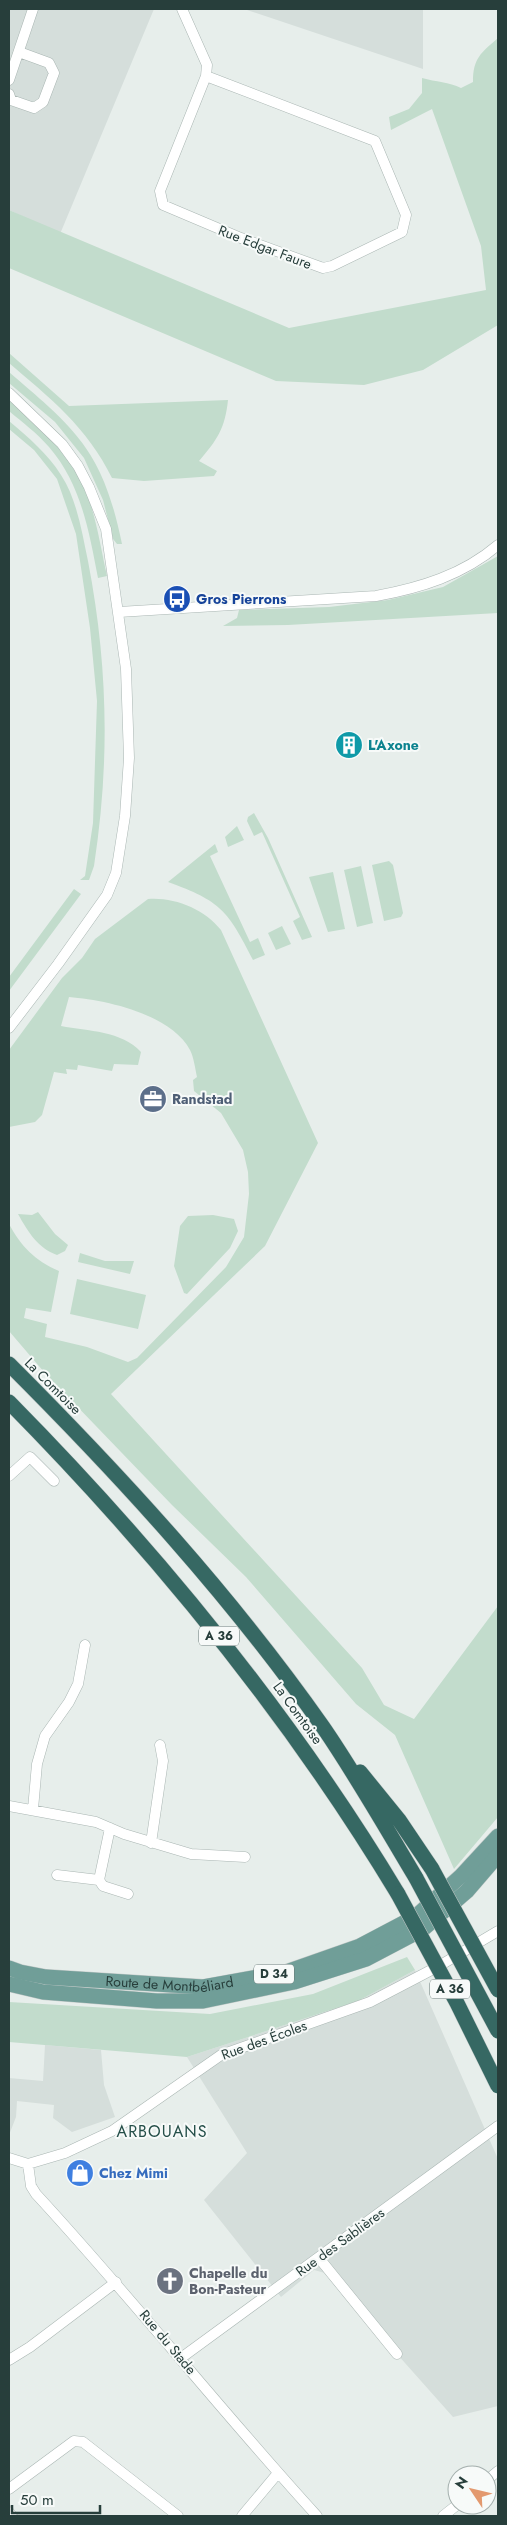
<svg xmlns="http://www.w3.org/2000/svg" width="507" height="2525" font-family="Jost,sans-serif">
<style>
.built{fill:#d5dedb}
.green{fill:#c2dccc}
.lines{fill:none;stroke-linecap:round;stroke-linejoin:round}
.street-casing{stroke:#aab6b3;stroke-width:11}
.primary-casing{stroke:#c3c9c8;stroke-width:16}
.highway-casing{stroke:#c3c9c8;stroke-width:16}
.street{stroke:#fff;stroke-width:10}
.primary{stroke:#709e98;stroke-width:15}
.highway{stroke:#366863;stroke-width:15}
.highway-bridge-casing{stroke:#c3c9c8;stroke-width:16;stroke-linecap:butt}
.highway-bridge{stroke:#366863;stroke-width:15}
.labels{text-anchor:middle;stroke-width:4;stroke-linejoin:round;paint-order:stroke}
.shield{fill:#f7faf9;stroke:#657674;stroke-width:1}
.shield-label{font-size:12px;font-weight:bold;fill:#273e3b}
.street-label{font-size:14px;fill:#273e3b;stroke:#f7faf9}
.transit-label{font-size:14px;font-weight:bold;fill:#164399;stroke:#f7faf9;text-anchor:start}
.culture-label{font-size:14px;font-weight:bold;fill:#0d838f;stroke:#f7faf9;text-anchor:start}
.service-label{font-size:14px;font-weight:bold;fill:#4e5e75;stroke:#f7faf9;text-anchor:start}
.shop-label{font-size:14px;font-weight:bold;fill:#366cbe;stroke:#f7faf9;text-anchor:start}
.worship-label{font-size:14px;font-weight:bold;fill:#5b616d;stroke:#f7faf9;text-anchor:start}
.quarter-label{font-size:16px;letter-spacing:1px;fill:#254f49;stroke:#f7faf9}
</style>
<rect width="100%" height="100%" fill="#e7eeeb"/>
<!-- built -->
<path class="built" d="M9 9H154L60 234 9 210Z
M244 9H423V69Z
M415 1970 498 2159V2406L453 2417 325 2273 314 2270 281 2297 204 2200 247 2153 187 2057 358 2001Z
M45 2045 101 2050 104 2085 115 2117 72 2132 53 2118 54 2105 17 2101 16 2117 9 2135V2078L43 2081Z"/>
<!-- green -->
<path class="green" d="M498 38V325L423 370 364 385 276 381 9 268V210L289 328 486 290 481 246 432 109 391 130 389 117 409 109 422 93V78C436 82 449 82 461 88L473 82C473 58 481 53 498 38Z
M9 353 69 406 228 400C225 429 217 440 199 461L217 471 214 476 144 481 112 478C87 427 50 398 9 363Z
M9 372C78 431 103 452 122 544H117L113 539 103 500 84 458 55 422 9 383Z
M9 400C29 418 50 435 67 457 93 490 98 536 107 576L98 578C89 531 81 484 49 447 37 433 22 422 9 411Z
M9 421C28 437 48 454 61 475 77 499 82 533 88 561 108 665 110 761 94 866L89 880H80L85 876 93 823 97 701 90 628 76 534 57 479 34 450 9 429Z
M498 556V613L288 625 223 626 237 618 239 610 329 607 388 600 443 587Z
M254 813 268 838 312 937 302 940 293 921 300 917 262 832 254 836 247 821 248 817Z
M237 826 244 840 228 847 225 837Z
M215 844 218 852 210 856 250 942 258 938 265 955 253 960C228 911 221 901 168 882Z
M389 861 393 865 403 913 401 917 384 921 372 865Z
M361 866 373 923 357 927 344 870Z
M333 872 345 929 328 932 309 877Z
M74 889 81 894 9 991V977Z
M148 899C175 897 204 909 221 930L318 1143 265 1246 111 1394 362 1668 384 1705 414 1719 498 1606V1817L454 1869 395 1735 356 1704 246 1577 172 1505 44 1372 9 1331V1224C21 1246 35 1261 59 1271L51 1312 26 1308 24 1318 47 1324 45 1337 87 1347 128 1362 137 1358 226 1267 244 1237 249 1194 248 1172 243 1150 221 1113 194 1091 193 1080 197 1077C195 1068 194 1058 190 1050 171 1014 106 1000 69 997L61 1026C88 1031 122 1031 141 1052L138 1065 114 1064 112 1071 78 1065 77 1070 66 1069 67 1074 54 1072 42 1115 35 1122 9 1127V1050L62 978 82 958 95 939Z
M282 926 291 944 276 950 268 933Z
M38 1212 55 1234 68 1245 65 1251 57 1255C38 1248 28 1232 18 1214L32 1215Z
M213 1215 234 1219 238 1231 230 1248 187 1294 184 1293 174 1266 180 1226 188 1216Z
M80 1253 105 1261H134L130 1274 78 1262Z
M77 1279 146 1295 138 1329 70 1314Z
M407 1957 415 1970 358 2001 187 2057 9 2042V2002L210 2014 313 1994Z"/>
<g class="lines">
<!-- street casing -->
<g class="street-casing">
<path id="street" d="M182 9 207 65 206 76 160 191 163 205 241 238 323 268 332 266 402 232 406 215 375 141 206 76
M9 80 33 9
M9 94 11 100 34 108 43 102 54 73 49 63 19 52
M9 393 62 444 78 466 89 487 106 529 126 669 129 758 125 816 116 873 107 895 58 964 9 1028
M119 612 376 596C420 588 463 575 498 545
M9 1476 30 1457 54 1481
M9 1806 96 1822 124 1834 191 1854 245 1857
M33 1809 37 1764 45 1736 69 1702 78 1684 85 1645
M151 1843 163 1761 160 1745
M57 1875 99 1880 110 1828
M99 1880 103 1886 128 1894
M9 2158 28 2164 65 2153 112 2131 221 2055 370 2002 439 1966 498 1931
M28 2164 31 2186 36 2194C133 2299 221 2411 317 2516
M319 2258 397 2354
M181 2358 498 2126
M9 2360 30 2347 116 2282
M487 2480 498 2471
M9 2489 74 2441 83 2442 178 2516
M9 2512 12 2516
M242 2516 278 2473
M443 2516 457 2505"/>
</g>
<!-- primary casing -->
<g class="primary-casing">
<g id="primary">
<path id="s1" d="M9 1968 20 1972 46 1977 203 1987 286 1972 360 1946 415 1917 461 1876 498 1836"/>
<path d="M9 1984 43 1992 157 2001H203L294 1982 366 1959 423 1929 467 1891 498 1855"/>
</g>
</g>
<!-- highway casing -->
<g class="highway-casing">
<path id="highway" d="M9 1364C122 1477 231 1596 323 1727 356 1775 386 1828 416 1878
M9 1402C157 1552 289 1713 398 1894
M360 1772 399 1820 432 1869"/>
</g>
<!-- street -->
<use href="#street" class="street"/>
<!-- primary -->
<use href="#primary" class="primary"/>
<!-- highway -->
<use href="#highway" class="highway"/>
<!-- highway-bridge casing -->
<g class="highway-bridge-casing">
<path id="highway-bridge" d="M432 1869 498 1990
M416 1878 498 2031
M398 1894 457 2003 498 2086"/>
</g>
<!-- highway-bridge -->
<use href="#highway-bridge" class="highway-bridge"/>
</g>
<!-- icons -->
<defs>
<g id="bus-disc" transform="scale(1.4375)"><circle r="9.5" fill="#1a4fb4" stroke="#f7faf9"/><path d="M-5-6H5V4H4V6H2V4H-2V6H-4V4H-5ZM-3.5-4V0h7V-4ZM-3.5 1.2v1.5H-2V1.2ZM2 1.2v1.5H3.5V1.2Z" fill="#fff"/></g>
<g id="building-disc" transform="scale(1.4375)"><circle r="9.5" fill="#0f9aa8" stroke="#f7faf9"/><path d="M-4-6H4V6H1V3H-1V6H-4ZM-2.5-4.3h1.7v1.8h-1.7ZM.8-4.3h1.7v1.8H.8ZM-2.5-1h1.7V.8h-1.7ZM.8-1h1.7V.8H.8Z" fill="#fff"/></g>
<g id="office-disc" transform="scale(1.4375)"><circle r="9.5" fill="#5c6f8a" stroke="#f7faf9"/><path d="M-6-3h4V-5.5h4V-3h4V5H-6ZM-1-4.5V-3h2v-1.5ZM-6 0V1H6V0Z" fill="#fff"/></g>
<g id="shop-disc" transform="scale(1.4375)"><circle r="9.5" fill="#3f7fe0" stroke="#f7faf9"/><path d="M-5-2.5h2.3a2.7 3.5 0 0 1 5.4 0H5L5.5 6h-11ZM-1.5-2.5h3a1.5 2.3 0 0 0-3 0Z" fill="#fff"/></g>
<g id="church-disc" transform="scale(1.4375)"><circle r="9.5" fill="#6b7280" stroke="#f7faf9"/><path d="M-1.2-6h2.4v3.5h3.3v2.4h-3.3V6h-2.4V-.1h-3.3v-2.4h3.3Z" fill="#fff"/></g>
</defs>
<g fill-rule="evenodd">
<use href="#bus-disc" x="177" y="599"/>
<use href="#building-disc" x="349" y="745"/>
<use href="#office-disc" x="153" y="1099"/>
<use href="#shop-disc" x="80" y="2173"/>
<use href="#church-disc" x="170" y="2281"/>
</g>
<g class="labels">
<!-- shield labels -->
<g class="shield">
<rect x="199" y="1626.5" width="40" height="19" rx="4"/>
<rect x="254" y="1964.5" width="40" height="19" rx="4"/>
<rect x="430" y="1979.5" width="40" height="19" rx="4"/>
</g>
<g class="shield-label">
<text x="219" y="1640">A 36</text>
<text x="274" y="1978">D 34</text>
<text x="450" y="1993">A 36</text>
</g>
<!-- street labels -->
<g class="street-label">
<text transform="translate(265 247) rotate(21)" y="5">Rue Edgar Faure</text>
<text transform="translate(53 1386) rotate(45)" y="5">La Comtoise</text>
<text transform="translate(298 1713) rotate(54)" y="5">La Comtoise</text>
<text dy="5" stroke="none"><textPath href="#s1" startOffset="162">Route de Montbéliard</textPath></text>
<text transform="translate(264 2040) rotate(-20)" y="5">Rue des Écoles</text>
<text transform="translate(340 2242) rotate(-36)" y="5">Rue des Sablières</text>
<text transform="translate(168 2342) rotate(50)" y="5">Rue du Stade</text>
</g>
<!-- transit labels -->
<g class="transit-label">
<text x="196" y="604">Gros Pierrons</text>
</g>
<!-- culture labels -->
<g class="culture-label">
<text x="368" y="750">L'Axone</text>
</g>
<!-- service labels -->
<g class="service-label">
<text x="172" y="1104">Randstad</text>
</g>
<!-- shop labels -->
<g class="shop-label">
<text x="99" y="2178">Chez Mimi</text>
</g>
<!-- worship labels -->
<g class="worship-label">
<text x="189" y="2278">Chapelle du<tspan x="189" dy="16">Bon-Pasteur</tspan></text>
</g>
<!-- quarter labels -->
<g class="quarter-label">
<text x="162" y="2137">ARBOUANS</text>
</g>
</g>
<!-- border -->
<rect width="507" height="2525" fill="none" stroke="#273e3b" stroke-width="20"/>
<!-- north arrow -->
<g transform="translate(472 2490) rotate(305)"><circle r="24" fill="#f7faf9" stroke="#a4afad"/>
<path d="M0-4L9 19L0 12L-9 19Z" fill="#e3996f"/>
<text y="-8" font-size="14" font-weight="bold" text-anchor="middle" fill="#273e3b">N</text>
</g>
<!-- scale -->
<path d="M12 2505v8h88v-8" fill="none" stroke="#273e3b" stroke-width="2.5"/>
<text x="20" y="2505" font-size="15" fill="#273e3b" stroke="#f7faf9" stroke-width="4" paint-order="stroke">50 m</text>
</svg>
